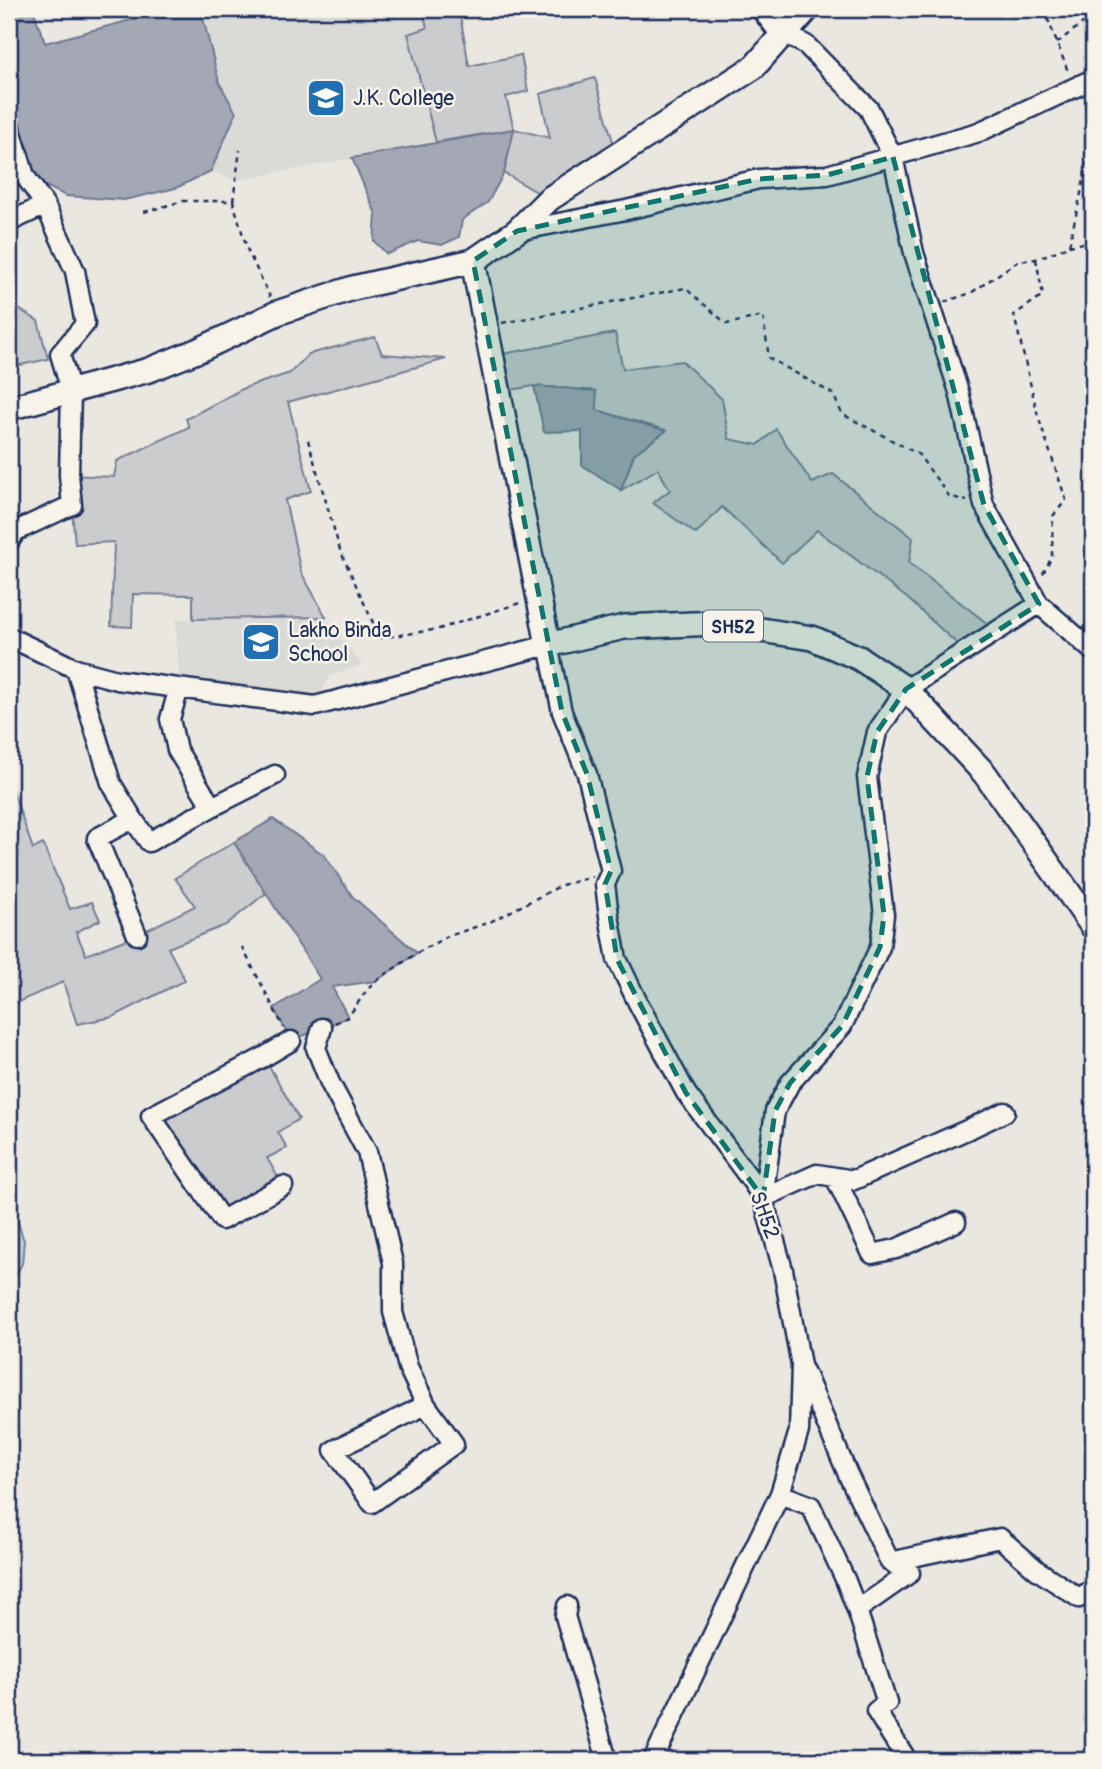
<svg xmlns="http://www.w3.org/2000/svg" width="1102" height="1769" font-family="Pangolin,sans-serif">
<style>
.built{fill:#dadad6}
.green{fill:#cbcccd;stroke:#737e96;stroke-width:2}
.water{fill:#a3a8b4;stroke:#6d7892;stroke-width:2}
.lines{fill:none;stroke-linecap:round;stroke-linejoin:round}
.minor-casing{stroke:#1b2f5e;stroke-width:23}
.major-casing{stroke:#1b2f5e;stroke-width:28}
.highway-casing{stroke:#1b2f5e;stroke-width:32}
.path{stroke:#1b2f5e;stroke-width:2.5;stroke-dasharray:5 5;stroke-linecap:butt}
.minor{stroke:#f7f3e8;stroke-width:18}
.major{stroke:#f7f3e8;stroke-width:23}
.highway{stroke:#f7f3e8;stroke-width:26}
.marked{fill:#0f766e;fill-opacity:0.2;stroke:#0f766e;stroke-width:5;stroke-dasharray:14 9;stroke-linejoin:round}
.labels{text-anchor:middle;stroke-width:5;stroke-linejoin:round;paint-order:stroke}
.shield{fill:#f7f3e8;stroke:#5d6a87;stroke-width:2}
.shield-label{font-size:19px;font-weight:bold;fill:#1b2f5e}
.poi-label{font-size:21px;fill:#1b2f5e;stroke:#f7f3e8;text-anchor:start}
.street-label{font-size:21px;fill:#1b2f5e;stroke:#f7f3e8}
</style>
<rect width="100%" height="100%" fill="#eae7e0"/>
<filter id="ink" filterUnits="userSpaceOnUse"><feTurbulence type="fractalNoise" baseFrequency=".0143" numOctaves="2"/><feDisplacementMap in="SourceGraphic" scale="14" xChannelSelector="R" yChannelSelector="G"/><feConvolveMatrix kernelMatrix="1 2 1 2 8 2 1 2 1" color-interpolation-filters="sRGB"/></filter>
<g filter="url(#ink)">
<!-- built -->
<path class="built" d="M201 9H423L427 28 408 34 436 142 235 181 211 171 236 113 219 82Z
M326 617 362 665 330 676 315 706 179 688 176 619Z"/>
<!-- green -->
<path class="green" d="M423 9H459L469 66 521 55 528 91 506 97 514 129 550 138 540 94 595 78 617 156 549 199 504 173 514 129 436 142 408 34 427 28Z
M9 303 38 321 48 359 16 366 9 346Z
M615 333 623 369 682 361 722 399 729 439 758 445 776 429 812 483 833 474 913 538 909 563 997 631 965 651 907 598 817 530 782 563 722 507 696 534 653 503 670 490 658 469 621 490 634 454 665 430 596 410V391L534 386 499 392 492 356Z
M375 337 382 354 446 359 288 402 311 491 285 500 301 572 326 617 193 619V595L133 594 132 627 111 626 114 542 75 544 69 475 114 477 117 461 189 427 186 419 244 388 290 373 309 354Z
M9 780 33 849 43 844 70 909 92 902 100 920 76 932 86 955 137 935 195 906 175 878 234 842 266 893 226 925 168 948 185 980 113 1017 77 1024 63 982 9 1006V912L17 909 9 879Z
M264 1057 299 1119 278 1132 287 1148 267 1158 283 1186 222 1220 151 1116Z
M9 1194 24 1241 22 1264 9 1287Z"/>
<!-- water -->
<path class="water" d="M9 9H33L45 43 172 9H195L203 18 219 82 236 113 211 171 176 188 124 200 66 196 25 176 9 123Z
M514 129 504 173 488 202 462 220 459 237 442 245 418 241 387 254 374 241 376 214 352 158Z
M534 386 596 391 597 410 666 431 634 454 621 490 582 465V431L544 432Z
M273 819 324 855 353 897 417 953 376 981 332 987 348 1017 291 1041 274 1008 320 979 234 842Z"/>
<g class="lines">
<!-- minor casing -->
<g class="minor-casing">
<path id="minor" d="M784 33 806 45 869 109 893 157 914 253 959 392 984 505 1039 604 1093 651
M9 123 25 176 45 205 75 271 85 324 60 354 71 391 69 475 72 505 16 531 9 542
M9 222 45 205
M517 231 626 210 759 179 827 175 979 132 1093 79
M9 637 76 669 117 680 315 706 548 645 562 712 587 774 611 871 605 884 609 916 617 959 638 1003 686 1093 753 1183 763 1198 783 1270 801 1365 799 1431 780 1494 653 1760
M76 669 111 783 133 819 97 838 137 935
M179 688 170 719 177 750 212 807 275 775
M133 819 149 842 212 807
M322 1028 316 1048 330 1083 367 1152 393 1263V1312L408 1367 426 1405 334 1450 372 1503 454 1444 426 1405
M835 1177 872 1254 896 1249 956 1222
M283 1186 222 1220 151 1116 264 1057 291 1041
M763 1198 775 1111 790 1083 842 1026 880 947 884 915 867 777 877 732 906 689 1039 604
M763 1198 817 1174 854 1180 969 1129 1005 1112
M804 1371 849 1477 890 1562 1000 1538 1037 1570 1079 1598 1093 1589
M780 1494 811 1506 845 1579 857 1610 887 1703 876 1711 907 1760
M567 1606 565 1616 607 1760
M857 1610 910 1573 890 1562"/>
</g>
<!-- major casing -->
<g class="major-casing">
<path id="major" d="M473 261 548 645 624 627 716 623 812 638 859 658 906 689 985 774 1093 927
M9 408 149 370 199 350 277 313 353 288 473 261 517 231 549 199 754 67 784 33"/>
</g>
<!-- highway casing -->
<g class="highway-casing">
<path id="highway" d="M766 9 784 33 805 9"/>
</g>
<!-- path -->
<path class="path" d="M1044 9 1069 74
M1057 43 1093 15
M233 201 240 150
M144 212 183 201H233L247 249 270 297
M1069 246 1093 241
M1036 259 1043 295 1014 315 1038 416 1066 500 1053 516 1052 557 1041 577
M944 302 971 293 1018 261 1036 259 1069 246C1079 198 1096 149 1085 100
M502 323 685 288 727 324 763 316 769 358 833 394 842 414 918 454 949 496 967 501
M308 440 340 550 380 638 439 629 523 602
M242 947 284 1028
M335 1023 348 1017 367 990 376 981 417 953 446 937 490 922 562 885 592 877"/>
<!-- minor -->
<use href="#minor" class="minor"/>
<!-- major -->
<use href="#major" class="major"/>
<!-- highway -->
<use href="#highway" class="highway"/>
</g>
</g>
<!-- marked area -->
<path class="marked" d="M893 157 984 505 1039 604 906 689 877 732 867 777 884 915 880 947 842 1026 790 1083 775 1111 763 1198 686 1093 617 959 605 884 611 871 587 774 562 712 473 261 517 231 759 179 827 175Z"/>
<!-- icons -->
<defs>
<g id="university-square" transform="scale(2.0125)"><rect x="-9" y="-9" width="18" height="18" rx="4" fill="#1f6fb2" stroke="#f7f3e8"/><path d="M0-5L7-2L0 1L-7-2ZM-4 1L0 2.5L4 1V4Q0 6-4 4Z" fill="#fff"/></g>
<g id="school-square" transform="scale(2.0125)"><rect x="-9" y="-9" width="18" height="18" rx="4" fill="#1f6fb2" stroke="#f7f3e8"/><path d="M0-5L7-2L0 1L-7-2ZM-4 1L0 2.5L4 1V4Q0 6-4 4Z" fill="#fff"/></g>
</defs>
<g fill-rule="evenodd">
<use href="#university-square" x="326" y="98"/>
<use href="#school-square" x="261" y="642"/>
</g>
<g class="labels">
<!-- shield labels -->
<rect class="shield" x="703" y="610.5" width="60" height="31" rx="5"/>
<g class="shield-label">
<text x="733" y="633">SH52</text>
</g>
<!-- poi labels -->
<g class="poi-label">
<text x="353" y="105">J.K. College</text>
<text x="288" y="637">Lakho Binda<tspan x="288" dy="24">School</tspan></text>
</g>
<!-- street labels -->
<g class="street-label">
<text transform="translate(765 1215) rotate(70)" y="7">SH52</text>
</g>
</g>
<!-- margin -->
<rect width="1102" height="1769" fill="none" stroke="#f7f3e8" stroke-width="35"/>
<rect x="18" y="18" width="1067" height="1734" fill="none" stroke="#1b2f5e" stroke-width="2.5" filter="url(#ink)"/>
</svg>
